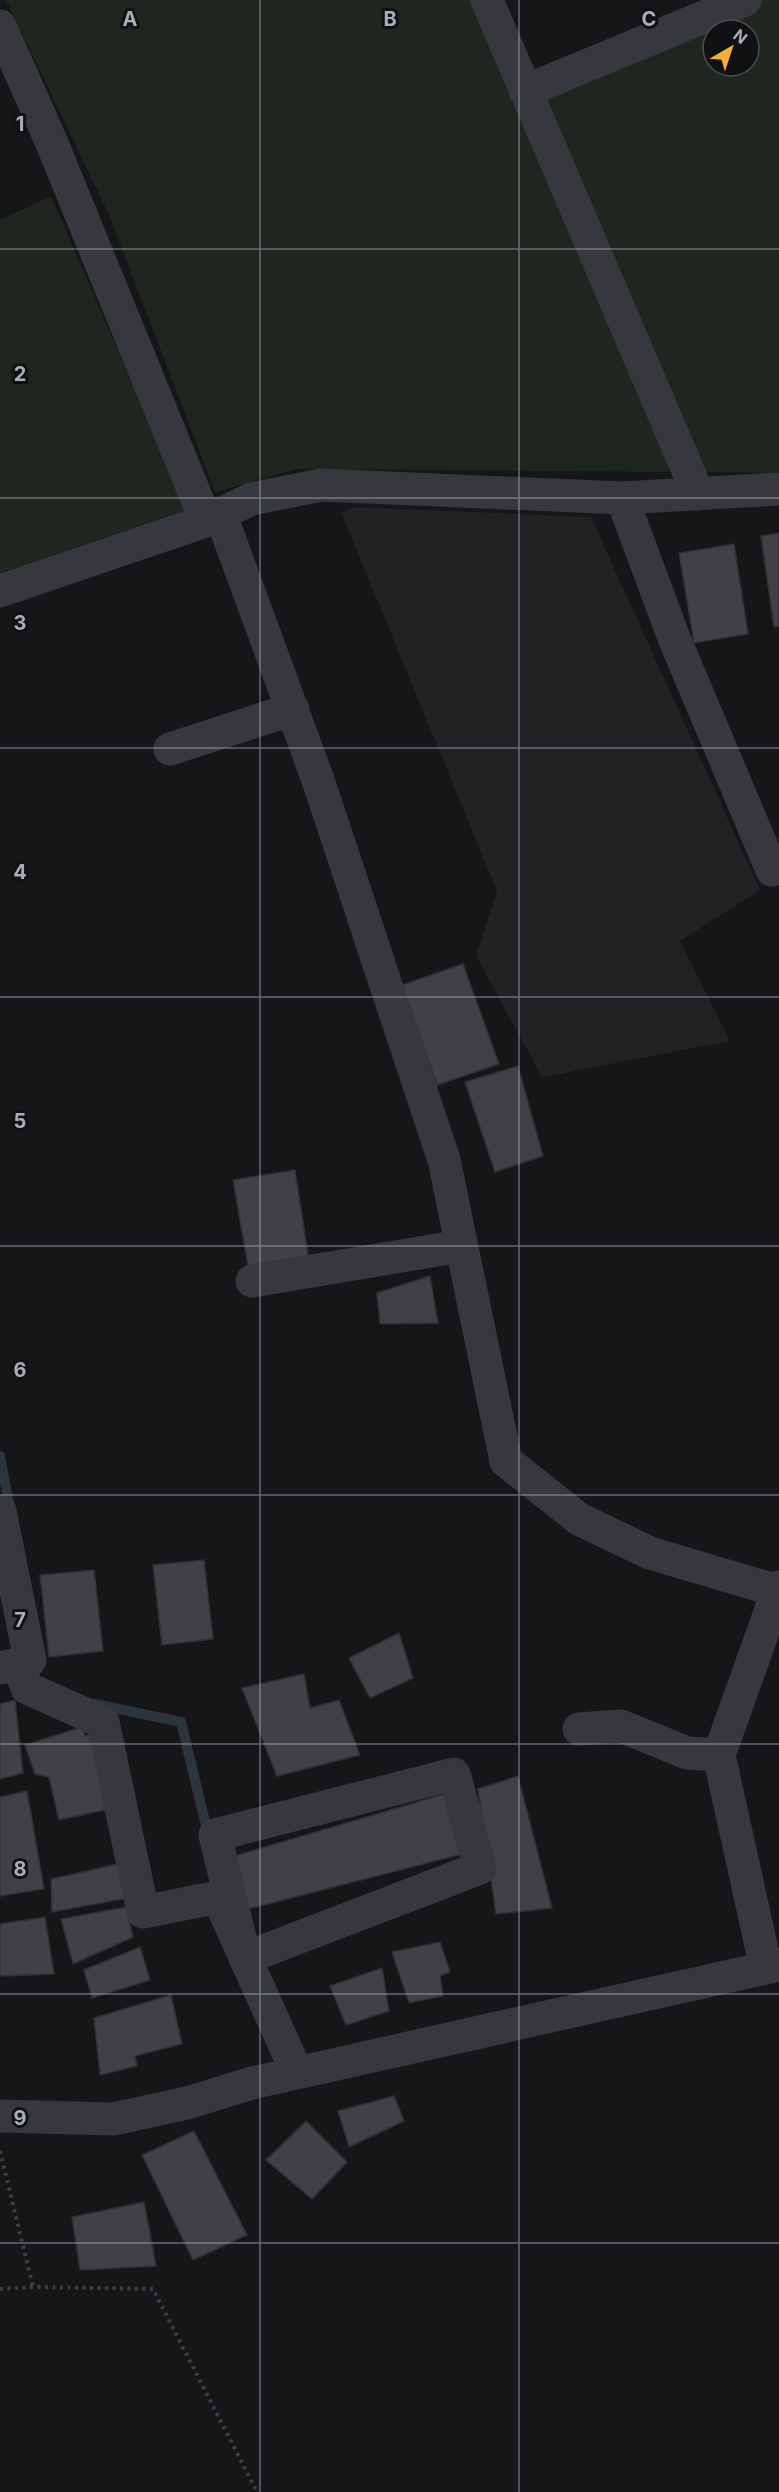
<svg xmlns="http://www.w3.org/2000/svg" width="779" height="2492" font-family="Inter,sans-serif">
<style>
.built{fill:#222225}
.green{fill:#1e261f;fill-rule:evenodd}
.lines{fill:none;stroke-linecap:round;stroke-linejoin:round}
.stream{stroke:#2c353c;stroke-width:10}
.building{fill:#404145;stroke:#303034;stroke-width:1.5}
.path{stroke:#3d3f44;stroke-width:4;stroke-dasharray:3 4.5;stroke-linecap:butt}
.minor{stroke:#37383d;stroke-width:33}
.grid{fill:none;stroke:#a8adb8;stroke-width:1.5;stroke-opacity:0.55}
.grid-label{font-size:20px;text-anchor:middle;font-weight:bold;fill:#a8adb8;stroke:#111113;stroke-width:6;stroke-linejoin:round;paint-order:stroke}
</style>
<rect width="100%" height="100%" fill="#161618"/>
<!-- built -->
<path class="built" d="M355 507 591 517 760 890 680 941 730 1041 542 1077 476 956 497 891 341 512Z"/>
<!-- green -->
<path class="green" d="M6 0H470L678 472 297 469 215 492 109 215Z
M759 0H779V473L692 472 533 94ZM713 30H749V66H713Z
M51 196 187 510 0 573V220Z"/>
<g class="lines">
<!-- stream -->
<path class="stream" d="M0 1456 10 1509
M95 1704 181 1722 208 1834"/>
</g>
<!-- building -->
<path class="building" d="M779 533V626L774 627 761 536Z
M734 544 748 634 694 643 679 553Z
M463 964 499 1064 437 1085 402 985Z
M518 1066 543 1156 495 1172 465 1082Z
M295 1170 309 1261 248 1266 233 1180Z
M430 1276 438 1323 380 1324 377 1293Z
M204 1560 213 1639 162 1645 153 1565Z
M94 1570 103 1651 49 1657 40 1575Z
M399 1633 413 1678 370 1698 349 1658Z
M304 1674 310 1708 339 1700 360 1755 277 1776 242 1688Z
M15 1700 23 1773 0 1779V1704Z
M82 1727 85 1736 93 1734 109 1809 59 1820 49 1777 35 1774 25 1745Z
M518 1776 552 1908 496 1914 478 1789Z
M27 1791 44 1889 0 1896V1797Z
M455 1791 466 1853 244 1910 228 1858Z
M118 1864 128 1898 52 1912 51 1879Z
M126 1907 133 1937 73 1964 61 1919Z
M45 1917 54 1974 0 1976V1924Z
M440 1942 450 1972 440 1976 443 1996 409 2003 392 1952Z
M140 1947 150 1980 92 1998 84 1970Z
M382 1968 389 2011 346 2025 330 1986Z
M171 1995 182 2044 135 2056 137 2066 100 2075 94 2018Z
M394 2096 404 2121 349 2147 338 2111Z
M306 2121 347 2162 312 2199 266 2160Z
M194 2131 247 2235 193 2260 142 2155Z
M144 2202 156 2266 80 2270 72 2217Z"/>
<g class="lines">
<!-- path -->
<path class="path" d="M0 2151 33 2287
M0 2289 33 2287 153 2289 257 2492"/>
<!-- minor -->
<path class="minor" d="M487 0 698 494
M0 26 51 141 206 521
M525 91 745 0
M622 498 674 638 772 870 779 868
M220 513 318 780 444 1160 506 1461 579 1519 650 1553 778 1591
M0 591 206 521 251 499 321 485 622 498 779 489
M170 749 293 709
M252 1281 461 1246
M0 1511 30 1660 18 1664
M0 1668 18 1664 27 1688 103 1722 143 1912 218 1897 297 2073
M579 1729 621 1726 687 1753 719 1755
M454 1774 480 1868 245 1958 215 1835Z
M766 1968 719 1755 779 1587
M0 2116 113 2119 187 2103 252 2083 779 1965"/>
</g>
<!-- grid -->
<path class="grid" d="M260 0V2492M519 0V2492M0 249H779M0 498H779M0 748H779M0 997H779M0 1246H779M0 1495H779M0 1744H779M0 1994H779M0 2243H779"/>
<g class="grid-label">
<text x="130" y="26">A</text>
<text x="390" y="26">B</text>
<text x="649" y="26">C</text>
<text x="20" y="131">1</text>
<text x="20" y="381">2</text>
<text x="20" y="630">3</text>
<text x="20" y="879">4</text>
<text x="20" y="1128">5</text>
<text x="20" y="1377">6</text>
<text x="20" y="1627">7</text>
<text x="20" y="1876">8</text>
<text x="20" y="2125">9</text>
</g>
<!-- north arrow -->
<g transform="translate(731 48) rotate(39)"><circle r="28" fill="#111113" stroke="#4d4f55" stroke-width="1.5"/>
<path d="M0-4.5L10 22L0 15L-10 22Z" fill="#f2b134"/>
<text y="-9" font-size="16" font-weight="bold" text-anchor="middle" fill="#a8adb8">N</text>
</g>
</svg>
